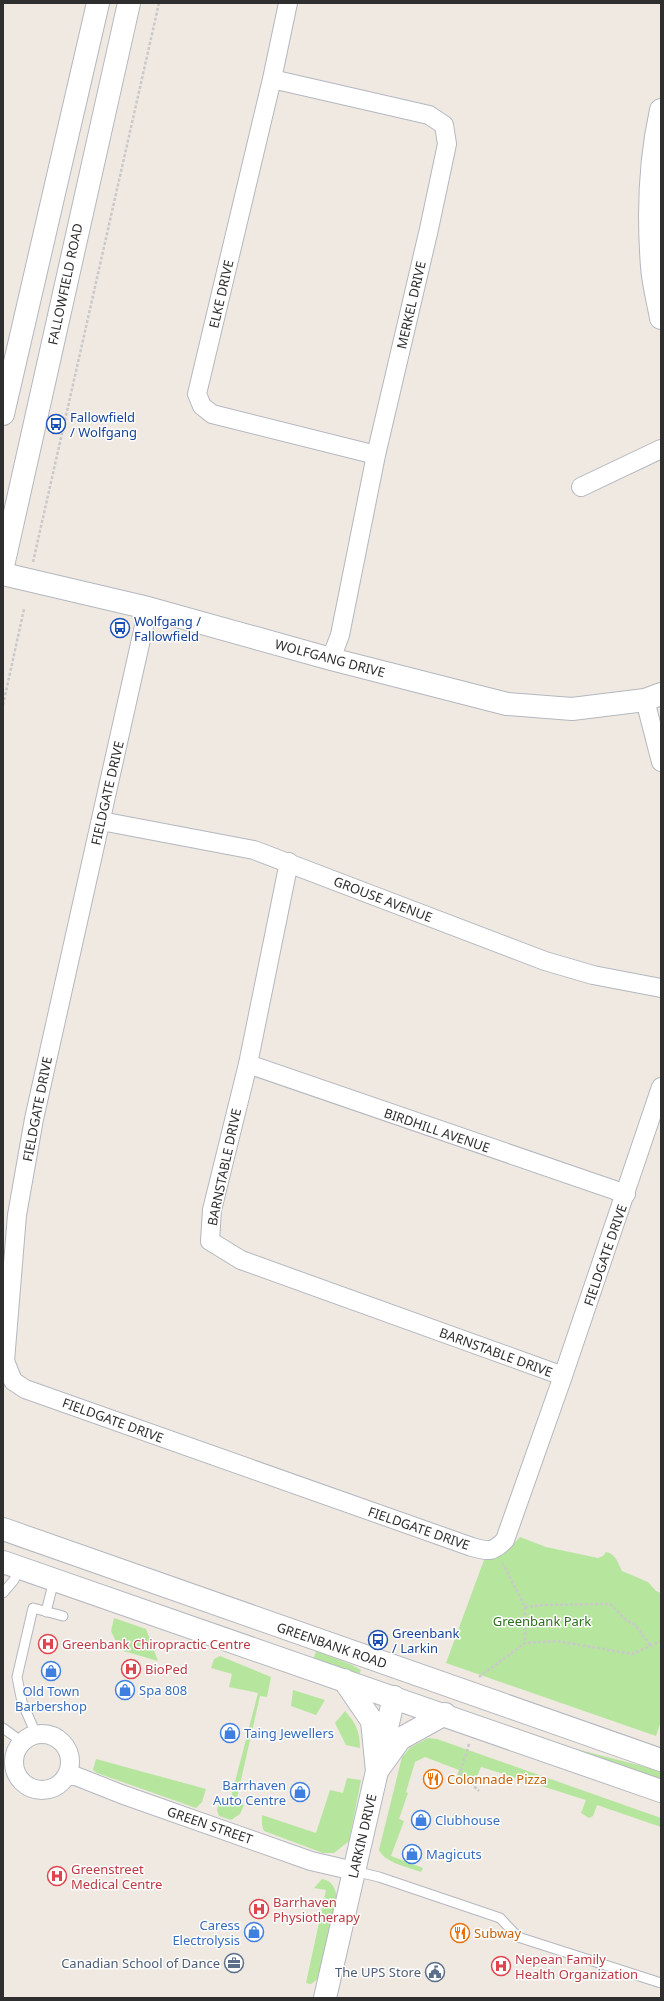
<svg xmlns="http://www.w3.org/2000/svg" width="664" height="2001" font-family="'Noto Sans',sans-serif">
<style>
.green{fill:#b6e59e}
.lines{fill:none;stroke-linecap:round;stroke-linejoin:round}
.service-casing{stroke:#b4b7c1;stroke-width:11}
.minor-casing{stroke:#b4b7c1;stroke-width:20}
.tertiary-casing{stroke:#b4b7c1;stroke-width:24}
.secondary-casing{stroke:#b4b7c1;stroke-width:24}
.path{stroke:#c9c9c9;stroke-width:2.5;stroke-dasharray:3 2;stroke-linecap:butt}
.service{stroke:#fff;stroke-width:9}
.minor{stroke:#fff;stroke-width:18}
.tertiary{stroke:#fff;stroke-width:22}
.secondary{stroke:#fff;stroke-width:22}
.labels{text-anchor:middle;stroke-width:3;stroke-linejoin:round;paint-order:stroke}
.street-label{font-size:13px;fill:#2e2e2e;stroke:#fff}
.transit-label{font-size:13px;fill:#164399;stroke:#fff;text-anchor:start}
.park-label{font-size:13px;fill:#2c6e1b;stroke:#fff}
.health-label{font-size:13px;fill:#be3a42;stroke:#fff;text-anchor:start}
.shop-label{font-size:13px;fill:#366cbe;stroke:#fff;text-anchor:start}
.food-label{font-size:13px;fill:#c56008;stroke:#fff;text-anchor:start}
.service-label{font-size:13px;fill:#4e5e75;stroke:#fff;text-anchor:end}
</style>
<rect width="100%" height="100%" fill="#efe9e1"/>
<!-- green -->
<path class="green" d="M520 1537 546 1547 598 1558 603 1556 606 1552C616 1554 618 1563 622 1571L648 1582 656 1591 661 1593V1721L656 1736 446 1663 484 1560 503 1555Z
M114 1618 146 1629 158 1661 120 1650 111 1631Z
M316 1651 352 1665 361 1670 357 1679 312 1663Z
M220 1656 271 1677 267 1697 260 1696 236 1802 244 1805 240 1814 231 1820 219 1816 217 1810 220 1799 230 1801 258 1693 229 1687 232 1674 211 1668 214 1659Z
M293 1690 325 1700 316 1715 291 1706Z
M345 1711C356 1723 360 1732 360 1748L346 1745 335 1723Z
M428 1738 437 1739 661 1818V1827L597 1805 593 1816 589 1818 581 1813 586 1800 481 1767 475 1781 457 1775 459 1770 425 1757 415 1762 406 1792 408 1793 399 1819 404 1821 391 1856 423 1868 421 1872C408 1867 385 1863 379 1850L402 1757 411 1747Z
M576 1749 661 1771V1785L575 1754Z
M96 1759 206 1789 202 1802 196 1808 97 1773 93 1770Z
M347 1778 361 1780 349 1841 334 1853H323L264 1831 262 1825V1815L316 1833 330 1790 343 1793Z
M322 1879C333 1881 334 1887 337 1896L319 1978 311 1984 306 1983 326 1890 314 1888Z"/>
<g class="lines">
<!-- service casing -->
<g class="service-casing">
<path id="service" d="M3 1593 14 1580 19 1568
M46 1612 54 1580
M3 1728 22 1742
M36 1734 22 1702 17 1677 33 1608 63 1616
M354 1871 379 1877 500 1918 518 1937 661 1983"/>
</g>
<!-- minor casing -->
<g class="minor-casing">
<path id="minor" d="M288 3 272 79 197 394 202 406 212 414 376 455
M272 79 429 115 444 125 447 144 429 229 376 455 340 635 331 659
M581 487 661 449
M148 608 34 1119 17 1215 5 1361 13 1381 25 1389 472 1547C489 1552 493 1552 505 1540L563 1376 661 1087
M645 700 661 762
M101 821 254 850 545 961 593 975 661 988
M289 862 248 1064 212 1210 210 1241 241 1260 563 1376
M248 1064 626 1194
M14 1762a28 28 0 1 1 56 0a28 28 0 1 1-56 0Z
M68 1773 121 1794 311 1861 354 1871"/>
</g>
<!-- tertiary casing -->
<g class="tertiary-casing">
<path id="tertiary" d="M661 110C650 160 648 215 652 266 653 283 658 301 661 318
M3 574 148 608 331 659 507 704 572 709 645 700 661 694
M325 1998 394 1697"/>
</g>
<!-- secondary casing -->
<g class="secondary-casing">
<path id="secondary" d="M3 414 98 3
M3 566 129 3
M3 1529 661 1760
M3 1562 661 1791
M344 1680 372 1721 377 1771
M377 1771 400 1739 445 1714"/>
</g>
<!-- path -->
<path class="path" d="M33 562 159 3
M3 705 24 609
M502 1563 507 1571 525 1607V1643
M525 1607 544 1605 610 1604 625 1619 635 1625 651 1646
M479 1677 525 1643 557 1641 632 1654 661 1641
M469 1744 460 1773 479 1791"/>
<!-- service -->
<use href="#service" class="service"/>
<!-- minor -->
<use href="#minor" class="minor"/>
<!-- tertiary -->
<use href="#tertiary" class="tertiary"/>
<!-- secondary -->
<use href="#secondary" class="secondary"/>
</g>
<!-- icons -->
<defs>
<g id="bus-ring" transform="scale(1)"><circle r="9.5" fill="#fff" stroke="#1a4fb4" stroke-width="1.5"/><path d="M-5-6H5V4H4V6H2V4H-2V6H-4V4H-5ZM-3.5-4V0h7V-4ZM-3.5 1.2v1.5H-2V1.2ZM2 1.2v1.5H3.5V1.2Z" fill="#1a4fb4"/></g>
<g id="hospital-ring" transform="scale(1)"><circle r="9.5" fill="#fff" stroke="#e0444e" stroke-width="1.5"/><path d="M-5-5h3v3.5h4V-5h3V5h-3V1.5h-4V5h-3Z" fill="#e0444e"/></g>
<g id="shop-ring" transform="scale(1)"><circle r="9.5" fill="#fff" stroke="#3f7fe0" stroke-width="1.5"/><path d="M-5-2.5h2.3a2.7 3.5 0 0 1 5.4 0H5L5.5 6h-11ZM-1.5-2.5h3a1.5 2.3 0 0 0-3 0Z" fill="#3f7fe0"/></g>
<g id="restaurant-ring" transform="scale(1)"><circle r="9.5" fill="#fff" stroke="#e8710a" stroke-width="1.5"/><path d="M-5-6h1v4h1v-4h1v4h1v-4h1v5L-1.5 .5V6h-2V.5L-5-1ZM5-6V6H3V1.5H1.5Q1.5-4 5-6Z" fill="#e8710a"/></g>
<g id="office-ring" transform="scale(1)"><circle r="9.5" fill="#fff" stroke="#5c6f8a" stroke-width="1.5"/><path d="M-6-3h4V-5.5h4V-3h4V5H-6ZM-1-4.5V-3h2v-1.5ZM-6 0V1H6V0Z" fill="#5c6f8a"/></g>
<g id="civic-ring" transform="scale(1)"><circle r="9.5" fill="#fff" stroke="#5c6f8a" stroke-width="1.5"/><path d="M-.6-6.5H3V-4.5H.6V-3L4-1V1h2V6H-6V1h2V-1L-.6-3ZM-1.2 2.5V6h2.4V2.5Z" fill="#5c6f8a"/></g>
</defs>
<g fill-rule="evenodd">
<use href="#bus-ring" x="56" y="424"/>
<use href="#bus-ring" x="120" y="628"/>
<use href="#bus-ring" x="378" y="1640"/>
<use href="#hospital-ring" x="48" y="1644"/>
<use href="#hospital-ring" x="131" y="1669"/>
<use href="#shop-ring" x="51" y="1671"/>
<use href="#shop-ring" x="125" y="1690"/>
<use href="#shop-ring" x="230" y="1733"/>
<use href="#restaurant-ring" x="433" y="1779"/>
<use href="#shop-ring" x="300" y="1792"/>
<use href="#shop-ring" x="421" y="1820"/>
<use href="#shop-ring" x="412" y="1854"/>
<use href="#hospital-ring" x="57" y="1876"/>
<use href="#hospital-ring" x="259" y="1909"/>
<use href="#shop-ring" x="254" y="1932"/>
<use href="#restaurant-ring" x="460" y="1933"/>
<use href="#office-ring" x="234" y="1963"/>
<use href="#hospital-ring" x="501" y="1966"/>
<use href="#civic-ring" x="435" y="1972"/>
</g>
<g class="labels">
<!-- street labels -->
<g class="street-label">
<text transform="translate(65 284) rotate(-78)" y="5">FALLOWFIELD ROAD</text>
<text transform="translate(221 294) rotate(-77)" y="5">ELKE DRIVE</text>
<text transform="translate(411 305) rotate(-77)" y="5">MERKEL DRIVE</text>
<text transform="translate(330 658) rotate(15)" y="5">WOLFGANG DRIVE</text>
<text transform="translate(107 793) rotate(-77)" y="5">FIELDGATE DRIVE</text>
<text transform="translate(383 899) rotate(21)" y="5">GROUSE AVENUE</text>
<text transform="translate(37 1109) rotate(-79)" y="5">FIELDGATE DRIVE</text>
<text transform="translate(437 1130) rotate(19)" y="5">BIRDHILL AVENUE</text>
<text transform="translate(224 1167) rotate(-78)" y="5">BARNSTABLE DRIVE</text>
<text transform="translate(605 1255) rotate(-71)" y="5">FIELDGATE DRIVE</text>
<text transform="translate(496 1352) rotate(20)" y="5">BARNSTABLE DRIVE</text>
<text transform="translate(113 1420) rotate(20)" y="5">FIELDGATE DRIVE</text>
<text transform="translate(419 1528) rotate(19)" y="5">FIELDGATE DRIVE</text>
<text transform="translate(332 1645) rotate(19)" y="5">GREENBANK ROAD</text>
<text transform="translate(210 1825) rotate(19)" y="5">GREEN STREET</text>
<text transform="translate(362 1836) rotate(-77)" y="5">LARKIN DRIVE</text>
</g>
<!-- transit labels -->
<g class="transit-label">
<text x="70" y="422">Fallowfield<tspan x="70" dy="15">/ Wolfgang</tspan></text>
<text x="134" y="626">Wolfgang /<tspan x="134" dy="15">Fallowfield</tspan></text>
<text x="392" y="1638">Greenbank<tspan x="392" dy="15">/ Larkin</tspan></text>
</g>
<!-- park labels -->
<g class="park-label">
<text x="542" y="1626">Greenbank Park</text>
</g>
<!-- health labels -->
<g class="health-label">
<text x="62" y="1649">Greenbank Chiropractic Centre</text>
<text x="145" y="1674">BioPed</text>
<text x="71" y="1874">Greenstreet<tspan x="71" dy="15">Medical Centre</tspan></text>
<text x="273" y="1907">Barrhaven<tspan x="273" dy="15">Physiotherapy</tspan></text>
<text x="515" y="1964">Nepean Family<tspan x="515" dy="15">Health Organization</tspan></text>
</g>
<!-- shop labels -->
<g class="shop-label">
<text x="139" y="1695">Spa 808</text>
<text x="51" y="1696" text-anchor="middle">Old Town<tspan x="51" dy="15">Barbershop</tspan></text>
<text x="244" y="1738">Taing Jewellers</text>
<text x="286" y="1790" text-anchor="end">Barrhaven<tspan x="286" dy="15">Auto Centre</tspan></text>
<text x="435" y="1825">Clubhouse</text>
<text x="426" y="1859">Magicuts</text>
<text x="240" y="1930" text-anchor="end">Caress<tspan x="240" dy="15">Electrolysis</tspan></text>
</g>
<!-- food labels -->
<g class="food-label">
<text x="447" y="1784">Colonnade Pizza</text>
<text x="474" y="1938">Subway</text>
</g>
<!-- service labels -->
<g class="service-label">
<text x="220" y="1968">Canadian School of Dance</text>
<text x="421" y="1977">The UPS Store</text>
</g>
</g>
<!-- border -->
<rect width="664" height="2001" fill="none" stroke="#2e2e2e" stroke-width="8"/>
</svg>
